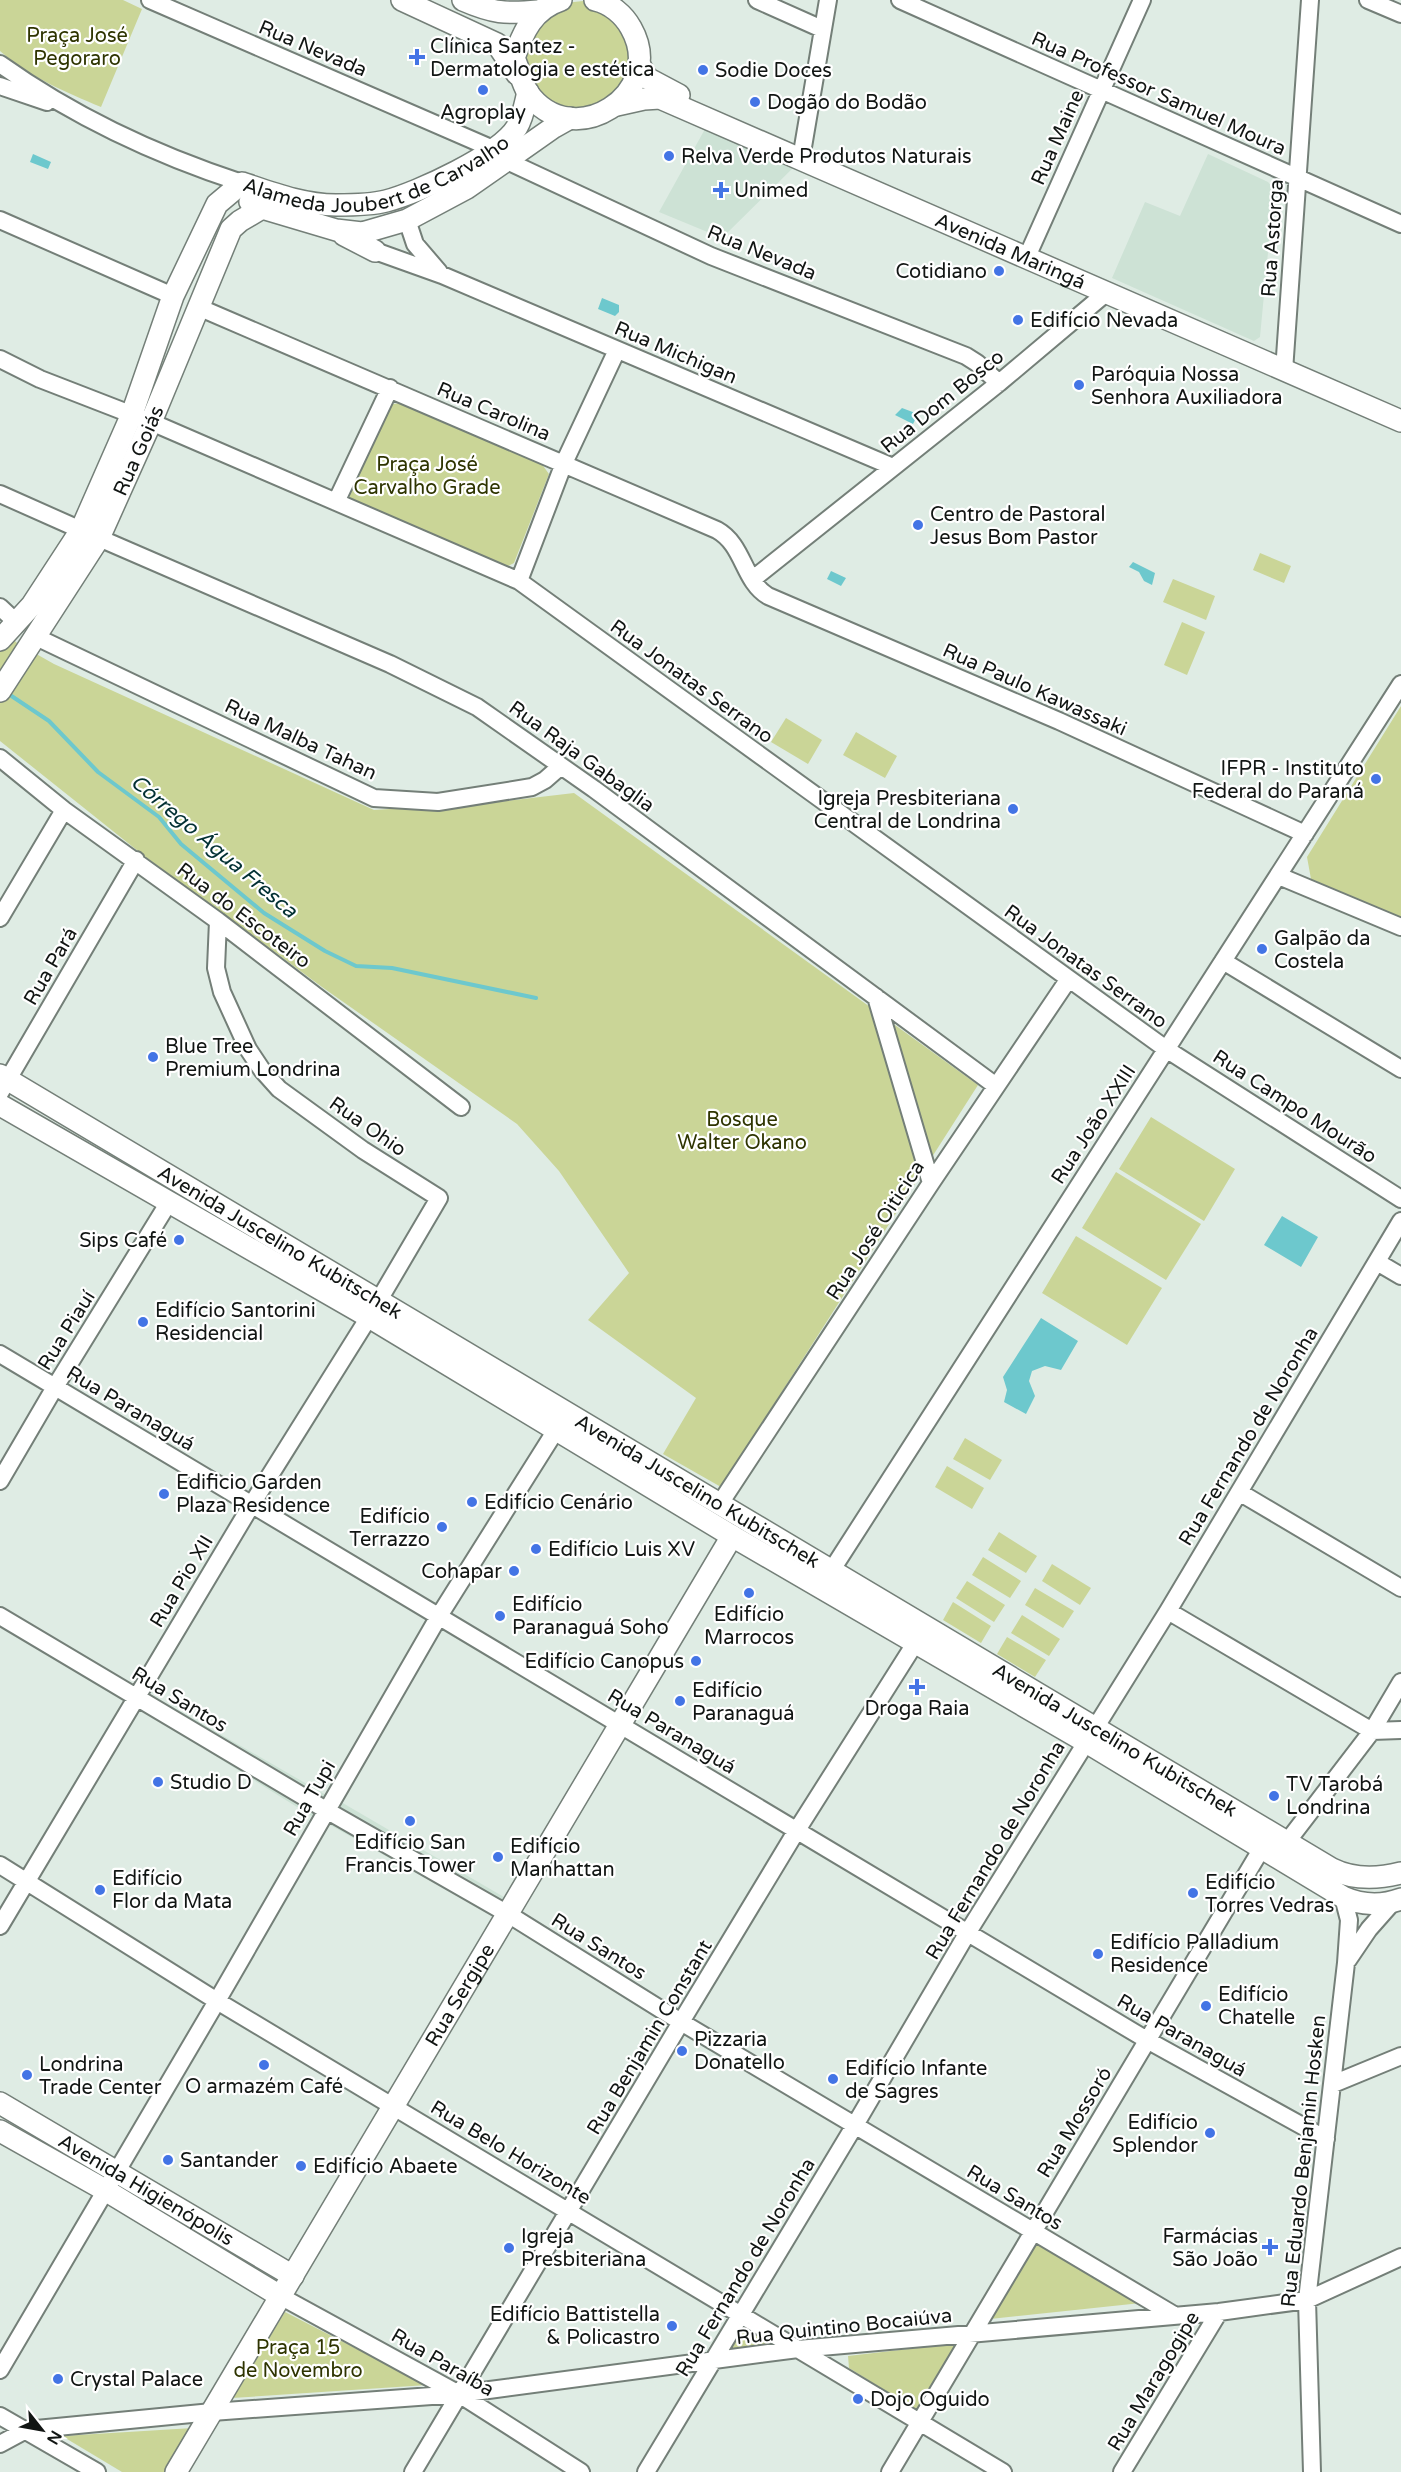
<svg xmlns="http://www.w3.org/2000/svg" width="1401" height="2472" font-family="'Varela Round',sans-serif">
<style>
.built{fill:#cde2d5}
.green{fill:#cad597}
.water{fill:#6dc8cd}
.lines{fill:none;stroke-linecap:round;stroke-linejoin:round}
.stream{stroke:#6dc8cd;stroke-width:4}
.minor-casing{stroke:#747f78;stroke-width:20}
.major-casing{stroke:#747f78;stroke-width:24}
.minor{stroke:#fff;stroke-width:16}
.major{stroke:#fff;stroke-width:21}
.poi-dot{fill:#4374e5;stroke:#fff;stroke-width:2}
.labels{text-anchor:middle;stroke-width:4.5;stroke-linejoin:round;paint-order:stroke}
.park-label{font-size:20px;fill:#2e3400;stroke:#fff}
.poi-label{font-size:20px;fill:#111513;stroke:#fff;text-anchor:start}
.street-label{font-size:20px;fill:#111513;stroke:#fff}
.water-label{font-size:21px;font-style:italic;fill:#023033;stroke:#fff}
</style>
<rect width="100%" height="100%" fill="#dfece4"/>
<!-- built -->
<path class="built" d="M705 129 794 167 722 238 659 212Z
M1208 154 1268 182 1274 189 1260 337 1254 341 1112 278 1145 202 1180 216Z
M154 1696 326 1795 313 1817 145 1712Z
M341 1802 509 1900 499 1919 330 1825Z"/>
<!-- green -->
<path class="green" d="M0 0H123L142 9 101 107C65 92 30 77 0 51Z
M583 1C624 11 620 29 633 65L617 97 583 113 547 105 525 75V38L565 3Z
M401 403 541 463 549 474 514 563 504 568 350 500 349 492 386 411 393 404Z
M1260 553 1291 566 1284 583 1253 570Z
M1173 579 1215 596 1206 620 1163 602Z
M1182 622 1205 632 1187 675 1164 665Z
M0 626 17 643 54 664 374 810 498 802 574 793 978 1085 721 1487 663 1454 696 1398 588 1320 629 1273 559 1171 517 1124 322 987 143 855 0 741Z
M1401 706V917L1311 879 1307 857Z
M786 718 822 740 808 764 771 742Z
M856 732 897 756 885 778 843 755Z
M1151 1117 1235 1169 1204 1221 1119 1169Z
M1116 1172 1201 1224 1166 1280 1082 1228Z
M1076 1236 1162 1288 1127 1345 1042 1293Z
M965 1438 1002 1460 990 1480 953 1459Z
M947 1466 984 1488 972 1509 935 1487Z
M999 1532 1037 1556 1026 1573 988 1550Z
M983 1557 1021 1581 1010 1598 972 1575Z
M1052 1564 1091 1588 1080 1605 1042 1581Z
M967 1581 1005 1605 994 1622 956 1598Z
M1035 1588 1074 1611 1063 1628 1025 1605Z
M953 1602 991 1626 981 1643 943 1620Z
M1022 1615 1060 1639 1049 1656 1011 1633Z
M1007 1637 1046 1660 1035 1677 997 1654Z
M1034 2239 1141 2303 990 2319Z
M285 2312 427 2385 232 2398Z
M742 2322 787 2348 720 2352Z
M960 2343 918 2411 849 2368 848 2356Z
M193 2428 166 2472H122L62 2436Z"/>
<!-- water -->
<path class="water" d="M33 154 51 162 48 169 30 162Z
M602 298 619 305V312L615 316 598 309Z
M902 408 918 414 913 424 895 415Z
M1133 562 1155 573 1152 585 1144 581 1139 572 1129 567Z
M831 571 846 578 841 586 827 579Z
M1282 1216 1318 1237 1301 1267 1264 1245Z
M1041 1318 1078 1341 1061 1370 1045 1366 1032 1371 1029 1381 1035 1396 1026 1414 1004 1402 1007 1390 1003 1377Z"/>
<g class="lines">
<!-- stream -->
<path class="stream" d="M7 693 49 721 98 772 159 817 181 844 264 913 325 951 356 966 392 968 536 998"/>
<!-- minor casing -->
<g class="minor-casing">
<path id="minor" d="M150 0 493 149
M757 0 822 29
M900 0 1401 224
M1368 0 1401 14
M0 64C73 116 156 155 242 183
M0 86 47 102
M803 147 828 0
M507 161 711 256 966 356 977 363 999 383
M0 220 173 296
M407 220 415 244 439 272
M368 243 375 251 442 275 893 467
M1026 259 1142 0
M198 307 717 530C744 545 743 581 768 596L1059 721 1305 834
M0 359 40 379 151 422 519 581 1166 1049 1401 1199
M1284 371 1310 0
M0 494 81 530
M336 502 390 388
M99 538 390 664 477 707 594 789 996 1086
M753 579 999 383 1106 293
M519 581 564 463 617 350
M0 607 16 622
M34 636 374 798 438 802 532 787 545 780 561 766
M0 758 64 810 218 921 461 1107
M1279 876 1401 927
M0 918 64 810
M1223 961 1401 1069
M876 997 931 1183
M0 1093 136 860
M1377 1262 1401 1276
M0 1354 1147 2040 1326 2139
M0 1481 55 1387 169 1202
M1239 1492 1401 1588
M719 1505 931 1183 1068 980
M826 1579 1401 684
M1168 1611 1372 1731
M0 1616 326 1810 508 1914 681 2022 1174 2315
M1372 1731 1401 1730
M0 1865 217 2001 1003 2472
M0 1926 252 1504 369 1317 439 1198 363 1150 279 1089 262 1070 248 1049 222 992 216 968 218 921
M1348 1960 1369 1929 1392 1903
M1333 2084 1401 2056
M280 2296 459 2394 581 2472
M0 2370 217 2001 439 1616 556 1430
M0 2416 97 2472
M0 2444 26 2430 212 2412 459 2394 798 2349 1219 2312 1307 2300 1401 2257
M413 2472 681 2022 797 1830 921 1634
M646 2472 855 2125 968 1932 1168 1611 1401 1221
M890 2472 1262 1848 1287 1842 1372 1731 1401 1682
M1122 2472 1219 2312
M1312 2472 1307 2300 1346 1963 1349 1920 1343 1897"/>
</g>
<!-- major casing -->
<g class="major-casing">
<g id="major">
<path d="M402 0 497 44 517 74"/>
<path d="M463 0C493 13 505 14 538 11"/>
<path d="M561 0C533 9 523 32 514 58 519 69 522 83 528 93 573 155 668 93 631 28 624 15 610 3 595 0"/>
<path d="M639 64 647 78 679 95"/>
<path id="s1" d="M617 105 644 99 660 98 1401 421"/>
<path d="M250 202 262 208 336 230 362 233 407 220 467 188 554 127 570 118"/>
<path d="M344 235 375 251"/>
<path id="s2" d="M0 640 32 605 81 530 132 414 173 296 217 204 242 183C272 193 303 205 336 205 351 205 371 205 386 201 417 193 500 155 517 127 523 117 525 104 528 92"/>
<path id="s3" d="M0 691 99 538 151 422 231 229 240 221 262 208"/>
<path id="s4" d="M0 1075 1332 1869C1354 1880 1377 1879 1401 1873"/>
<path d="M0 1105 369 1317 732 1536 1086 1742 1343 1897C1361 1905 1382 1906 1401 1899"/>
<path id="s5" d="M0 2103 293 2276"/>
<path d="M0 2131 105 2190 280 2296"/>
<path id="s6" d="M176 2472 732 1536"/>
</g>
</g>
<!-- minor -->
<use href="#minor" class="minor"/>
<!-- major -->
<use href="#major" class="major"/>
</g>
<!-- markers -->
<g class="poi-dot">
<path d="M414 48h6v6h6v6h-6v6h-6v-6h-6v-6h6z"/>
<circle cx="703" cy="70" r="6"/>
<circle cx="483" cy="90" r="6"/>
<circle cx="755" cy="102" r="6"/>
<circle cx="669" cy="156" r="6"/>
<path d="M718 181h6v6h6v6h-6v6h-6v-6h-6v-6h6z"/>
<circle cx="999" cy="271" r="6"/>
<circle cx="1018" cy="320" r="6"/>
<circle cx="1079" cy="385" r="6"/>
<circle cx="918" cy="525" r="6"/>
<circle cx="1376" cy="779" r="6"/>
<circle cx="1013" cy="809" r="6"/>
<circle cx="1262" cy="949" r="6"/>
<circle cx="153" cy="1057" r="6"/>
<circle cx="179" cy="1240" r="6"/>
<circle cx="143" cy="1322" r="6"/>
<circle cx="164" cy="1494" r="6"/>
<circle cx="472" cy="1502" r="6"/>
<circle cx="442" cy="1527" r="6"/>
<circle cx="536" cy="1549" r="6"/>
<circle cx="514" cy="1571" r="6"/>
<circle cx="749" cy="1593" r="6"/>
<circle cx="500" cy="1616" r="6"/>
<circle cx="696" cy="1661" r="6"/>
<path d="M914 1678h6v6h6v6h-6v6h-6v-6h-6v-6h6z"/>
<circle cx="680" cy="1701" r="6"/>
<circle cx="158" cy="1782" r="6"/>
<circle cx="1274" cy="1796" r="6"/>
<circle cx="410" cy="1821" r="6"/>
<circle cx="498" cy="1857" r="6"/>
<circle cx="100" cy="1890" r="6"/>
<circle cx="1193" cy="1893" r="6"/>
<circle cx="1098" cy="1954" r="6"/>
<circle cx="1206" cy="2006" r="6"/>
<circle cx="682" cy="2051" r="6"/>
<circle cx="264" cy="2065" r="6"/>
<circle cx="27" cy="2075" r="6"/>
<circle cx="833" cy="2079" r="6"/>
<circle cx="1210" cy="2133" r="6"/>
<circle cx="168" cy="2160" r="6"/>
<circle cx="301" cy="2166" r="6"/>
<path d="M1267 2238h6v6h6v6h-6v6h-6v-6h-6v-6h6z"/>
<circle cx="509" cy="2248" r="6"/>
<circle cx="672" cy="2326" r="6"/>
<circle cx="58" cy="2379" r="6"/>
<circle cx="858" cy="2399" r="6"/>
</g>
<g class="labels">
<!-- park labels -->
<g class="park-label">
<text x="77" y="42">Praça José<tspan x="77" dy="23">Pegoraro</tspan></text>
<text x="427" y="471">Praça José<tspan x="427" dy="23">Carvalho Grade</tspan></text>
<text x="742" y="1126">Bosque<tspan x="742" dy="23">Walter Okano</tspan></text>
<text x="298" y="2354">Praça 15<tspan x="298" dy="23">de Novembro</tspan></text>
</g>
<!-- poi labels -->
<g class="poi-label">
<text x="430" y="53">Clínica Santez -<tspan x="430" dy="23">Dermatologia e estética</tspan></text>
<text x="715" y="77">Sodie Doces</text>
<text x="767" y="109">Dogão do Bodão</text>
<text x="483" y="119" text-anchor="middle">Agroplay</text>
<text x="681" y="163">Relva Verde Produtos Naturais</text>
<text x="734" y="197">Unimed</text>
<text x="987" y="278" text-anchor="end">Cotidiano</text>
<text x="1030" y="327">Edifício Nevada</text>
<text x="1091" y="381">Paróquia Nossa<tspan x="1091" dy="23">Senhora Auxiliadora</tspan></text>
<text x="930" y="521">Centro de Pastoral<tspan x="930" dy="23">Jesus Bom Pastor</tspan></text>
<text x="1364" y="775" text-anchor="end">IFPR - Instituto<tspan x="1364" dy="23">Federal do Paraná</tspan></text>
<text x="1001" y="805" text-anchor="end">Igreja Presbiteriana<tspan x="1001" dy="23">Central de Londrina</tspan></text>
<text x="1274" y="945">Galpão da<tspan x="1274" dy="23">Costela</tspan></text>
<text x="165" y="1053">Blue Tree<tspan x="165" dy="23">Premium Londrina</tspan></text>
<text x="167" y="1247" text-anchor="end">Sips Café</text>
<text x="155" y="1317">Edifício Santorini<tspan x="155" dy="23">Residencial</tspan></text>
<text x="176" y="1489">Edificio Garden<tspan x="176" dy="23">Plaza Residence</tspan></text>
<text x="484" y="1509">Edifício Cenário</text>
<text x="430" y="1523" text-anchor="end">Edifício<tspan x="430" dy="23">Terrazzo</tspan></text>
<text x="548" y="1556">Edifício Luis XV</text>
<text x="502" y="1578" text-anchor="end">Cohapar</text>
<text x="512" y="1611">Edifício<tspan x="512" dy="23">Paranaguá Soho</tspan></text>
<text x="749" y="1621" text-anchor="middle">Edifício<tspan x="749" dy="23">Marrocos</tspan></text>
<text x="684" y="1668" text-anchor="end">Edifício Canopus</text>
<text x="692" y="1697">Edifício<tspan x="692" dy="23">Paranaguá</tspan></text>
<text x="917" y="1715" text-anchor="middle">Droga Raia</text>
<text x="170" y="1789">Studio D</text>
<text x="1286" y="1791">TV Tarobá<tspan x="1286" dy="23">Londrina</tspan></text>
<text x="410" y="1849" text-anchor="middle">Edifício San<tspan x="410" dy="23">Francis Tower</tspan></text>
<text x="510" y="1853">Edifício<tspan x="510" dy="23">Manhattan</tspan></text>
<text x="112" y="1885">Edifício<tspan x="112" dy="23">Flor da Mata</tspan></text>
<text x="1205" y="1889">Edifício<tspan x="1205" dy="23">Torres Vedras</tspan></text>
<text x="1110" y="1949">Edifício Palladium<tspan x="1110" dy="23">Residence</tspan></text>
<text x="1218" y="2001">Edifício<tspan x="1218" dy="23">Chatelle</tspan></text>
<text x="694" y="2046">Pizzaria<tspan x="694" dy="23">Donatello</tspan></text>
<text x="39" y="2071">Londrina<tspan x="39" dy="23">Trade Center</tspan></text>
<text x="845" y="2075">Edifício Infante<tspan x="845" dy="23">de Sagres</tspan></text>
<text x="264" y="2093" text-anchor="middle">O armazém Café</text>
<text x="1198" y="2129" text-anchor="end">Edifício<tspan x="1198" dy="23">Splendor</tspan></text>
<text x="180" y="2167">Santander</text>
<text x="313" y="2173">Edifício Abaete</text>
<text x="521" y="2243">Igreja<tspan x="521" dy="23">Presbiteriana</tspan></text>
<text x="1258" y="2243" text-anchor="end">Farmácias<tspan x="1258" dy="23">São João</tspan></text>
<text x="660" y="2321" text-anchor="end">Edifício Battistella<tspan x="660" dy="23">&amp; Policastro</tspan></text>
<text x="70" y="2386">Crystal Palace</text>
<text x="870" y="2406">Dojo Oguido</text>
</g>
<!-- street labels -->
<g class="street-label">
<text transform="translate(313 48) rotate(23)" y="7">Rua Nevada</text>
<text transform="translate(1159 93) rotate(24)" y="7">Rua Professor Samuel Moura</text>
<text transform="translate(1057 137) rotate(-66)" y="7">Rua Maine</text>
<text dy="7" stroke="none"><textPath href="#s2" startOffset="666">Alameda Joubert de Carvalho</textPath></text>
<text transform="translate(1272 238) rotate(-86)" y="7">Rua Astorga</text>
<text dy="7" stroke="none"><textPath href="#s1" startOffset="426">Avenida Maringá</textPath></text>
<text transform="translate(762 252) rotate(22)" y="7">Rua Nevada</text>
<text transform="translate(676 352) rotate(23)" y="7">Rua Michigan</text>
<text transform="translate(942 401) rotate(-39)" y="7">Rua Dom Bosco</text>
<text transform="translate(494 411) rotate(23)" y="7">Rua Carolina</text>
<text dy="7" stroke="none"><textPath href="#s3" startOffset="278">Rua Goiás</textPath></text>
<text transform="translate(692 681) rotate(36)" y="7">Rua Jonatas Serrano</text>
<text transform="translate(1035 689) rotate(24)" y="7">Rua Paulo Kawassaki</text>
<text transform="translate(301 739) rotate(25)" y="7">Rua Malba Tahan</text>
<text transform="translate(582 756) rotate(36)" y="7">Rua Raja Gabaglia</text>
<text transform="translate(244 915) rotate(37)" y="7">Rua do Escoteiro</text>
<text transform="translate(50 966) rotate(-60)" y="7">Rua Pará</text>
<text transform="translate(1086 966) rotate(36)" y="7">Rua Jonatas Serrano</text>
<text transform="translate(1295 1106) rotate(33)" y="7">Rua Campo Mourão</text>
<text transform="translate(1093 1124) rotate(-57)" y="7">Rua João XXIII</text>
<text transform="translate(368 1126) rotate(35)" y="7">Rua Ohio</text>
<text transform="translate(875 1230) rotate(-57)" y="7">Rua José Oiticica</text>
<text dy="7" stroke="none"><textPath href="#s4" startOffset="326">Avenida Juscelino Kubitschek</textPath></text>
<text transform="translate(66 1330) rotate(-58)" y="7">Rua Piauí</text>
<text transform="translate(131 1408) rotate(31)" y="7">Rua Paranaguá</text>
<text transform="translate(1248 1436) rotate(-59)" y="7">Rua Fernando de Noronha</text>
<text dy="7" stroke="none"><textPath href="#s4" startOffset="812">Avenida Juscelino Kubitschek</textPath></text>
<text transform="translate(181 1581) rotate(-59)" y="7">Rua Pio XII</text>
<text transform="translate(180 1699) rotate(31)" y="7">Rua Santos</text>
<text transform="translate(672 1731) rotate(31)" y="7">Rua Paranaguá</text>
<text dy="7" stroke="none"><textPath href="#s4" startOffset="1298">Avenida Juscelino Kubitschek</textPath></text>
<text transform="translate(309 1798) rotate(-60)" y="7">Rua Tupi</text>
<text transform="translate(995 1850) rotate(-59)" y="7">Rua Fernando de Noronha</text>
<text transform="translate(599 1946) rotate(32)" y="7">Rua Santos</text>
<text dy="7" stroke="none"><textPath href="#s6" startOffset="555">Rua Sergipe</textPath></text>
<text transform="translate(1182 2035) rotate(30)" y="7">Rua Paranaguá</text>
<text transform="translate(649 2037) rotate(-59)" y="7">Rua Benjamin Constant</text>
<text transform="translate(1074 2122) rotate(-59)" y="7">Rua Mossoró</text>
<text transform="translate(511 2152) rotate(31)" y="7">Rua Belo Horizonte</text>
<text transform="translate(1303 2161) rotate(-84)" y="7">Rua Eduardo Benjamin Hosken</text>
<text dy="7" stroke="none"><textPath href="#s5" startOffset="170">Avenida Higienópolis</textPath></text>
<text transform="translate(1015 2197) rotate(31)" y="7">Rua Santos</text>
<text transform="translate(745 2267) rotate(-59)" y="7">Rua Fernando de Noronha</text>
<text transform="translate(844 2326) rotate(-6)" y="7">Rua Quintino Bocaiúva</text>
<text transform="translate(443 2362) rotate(30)" y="7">Rua Paraíba</text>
<text transform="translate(1153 2381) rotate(-59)" y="7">Rua Maragogipe</text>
</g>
<!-- water labels -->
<g class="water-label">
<text transform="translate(214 846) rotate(40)" y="7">Córrego Água Fresca</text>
</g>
</g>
<!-- north arrow -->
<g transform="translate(42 2430) rotate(121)" stroke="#ffffff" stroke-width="4.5" paint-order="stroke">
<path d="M0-4.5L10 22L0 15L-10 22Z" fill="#111513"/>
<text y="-9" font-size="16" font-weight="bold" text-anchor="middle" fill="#111513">N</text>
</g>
</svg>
